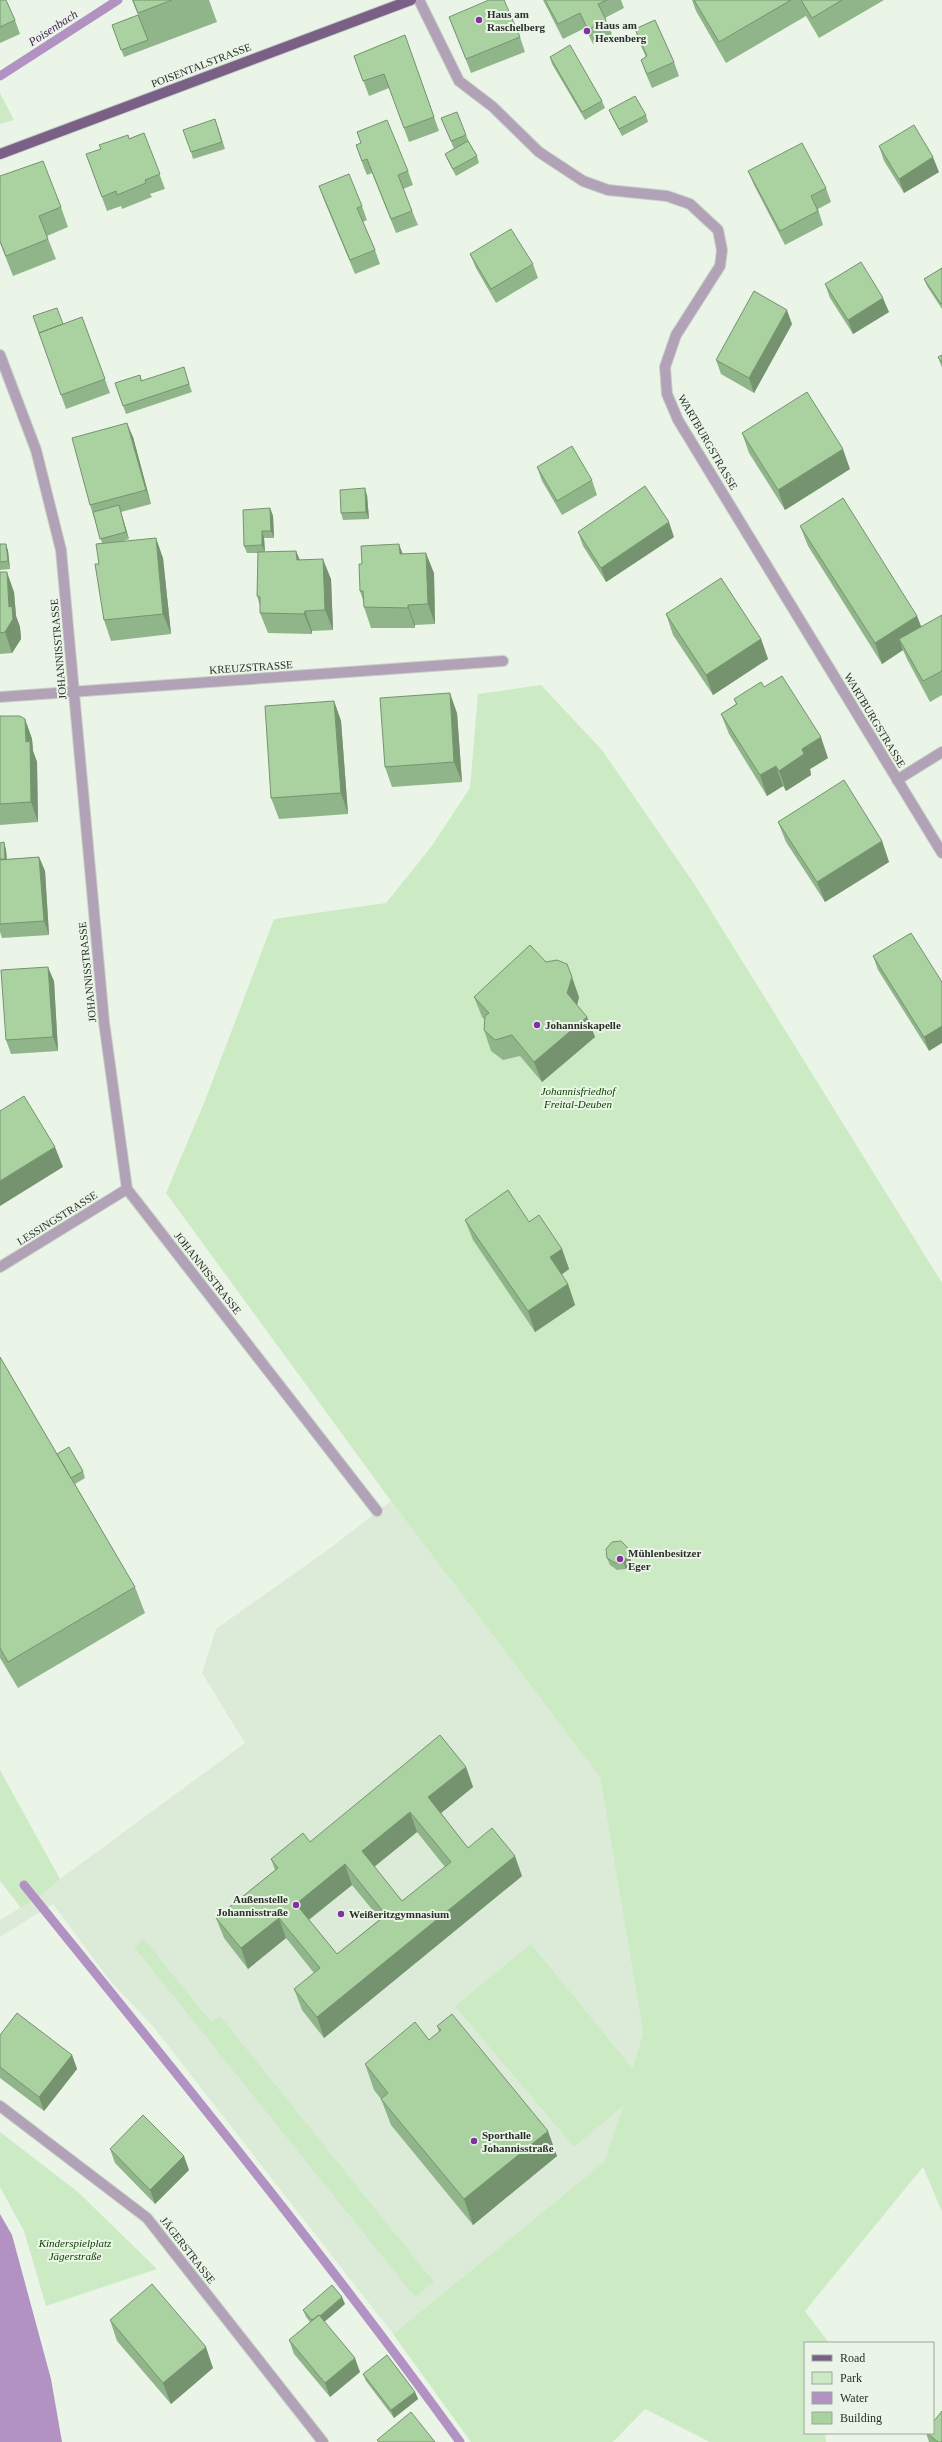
<svg xmlns="http://www.w3.org/2000/svg" width="942" height="2442" font-family="Georgia,serif">
<style>
.built{fill:#dbebd7}
.green{fill:#ccebc5}
.water{fill:#b291c3}
.lines{fill:none;stroke-linecap:round;stroke-linejoin:round}
.stream{stroke:#b291c3;stroke-width:9}
.minor-casing{stroke:#c8d1c6;stroke-width:12}
.major-casing{stroke:#c8d1c6;stroke-width:12}
.minor{stroke:#b1a2b8;stroke-width:10}
.major{stroke:#7a6087;stroke-width:10}
.wall{fill:#91b58a;fill-rule:evenodd}
.shaded-wall{fill:#769370}
.building{fill:#a9d2a0;stroke:#769370;fill-rule:evenodd}
.poi-dot{fill:#8131a1;stroke:#eaf5e8;stroke-width:1.5}
.labels{text-anchor:middle;stroke-width:4;stroke-linejoin:round;paint-order:stroke}
.poi-label{font-size:11px;font-weight:bold;fill:#2b2f2a;stroke:#eaf5e8;text-anchor:start}
.street-label{font-size:11px;fill:#2b2f2a;stroke:#eaf5e8}
.park-label{font-size:11px;font-style:italic;fill:#0f4400;stroke:#eaf5e8}
.water-label{font-size:12px;font-style:italic;fill:#461b58;stroke:#eaf5e8}
</style>
<rect width="100%" height="100%" fill="#eaf5e8"/>
<!-- built -->
<path class="built" d="M391 1501 600 1777 643 2033 625 2104 604 2162 393 2334 152 2025 111 1982 53 1904 0 1937V1920L46 1892 60 1879 245 1743 202 1673 216 1629 333 1546Z"/>
<!-- green -->
<path class="green" d="M0 93 14 120 0 124Z
M541 685 602 750 695 885 942 1283V2212L923 2167 805 2311 829 2343H805V2433H825L826 2442H710L645 2409 613 2442H471L393 2334 604 2162 624 2105 574 2147 455 2006 531 1944 633 2069 643 2033 600 1777 391 1501 166 1193 206 1098 274 919 386 903 431 847 470 788 478 694Z
M0 1770 60 1879 46 1892 21 1908 0 1881Z
M144 1939 211 2022 220 2016 434 2282 415 2297 134 1947Z
M0 2132 78 2192 157 2269 46 2306 24 2231 0 2187Z"/>
<!-- water -->
<path class="water" d="M0 2214 12 2235 51 2379 62 2442H0Z"/>
<g class="lines">
<!-- stream -->
<path class="stream" d="M0 76 118 0
M24 1885C172 2068 322 2251 460 2442"/>
<!-- minor casing -->
<g class="minor-casing">
<path id="minor" d="M419 0 459 81 493 107 539 152 583 181 608 190 667 196 690 204 718 230 722 250 720 266 676 335 665 367 667 394 678 420 942 853
M0 355 36 450 61 550 104 1022 127 1189 377 1511
M0 697 503 661
M897 780 942 752
M0 1267 127 1189
M0 2106 147 2218 323 2442"/>
</g>
<!-- major casing -->
<g class="major-casing">
<path id="major" d="M0 154 411 0"/>
</g>
<!-- minor -->
<use href="#minor" class="minor"/>
<!-- major -->
<use href="#major" class="major"/>
</g>
<!-- wall -->
<path class="wall" d="M0 0 15 20 20 34 0 43Z
M132 0H209L217 22 124 57 112 25 138 15Z
M543 0H621L624 8 605 18 612 34 593 44 585 28 563 39Z
M692 0H884L819 38 806 16 726 63 696 11Z
M449 17 520 37 525 52 471 73Z
M635 29 674 62 679 76 652 88 646 74 641 60 646 57 640 44Z
M405 35 439 131 409 142 389 88 369 96 354 56Z
M550 57 602 101 605 108 585 120 552 64Z
M609 110 646 115 648 122 622 136 612 117Z
M441 118 466 135 469 142 477 156 479 163 456 176 448 161 445 154 456 147 454 149Z
M218 127 225 149 193 159 191 152Z
M357 132 408 171 413 185 403 189 418 225 396 233 372 173 367 175 364 168 356 145 361 143Z
M144 133 165 189 150 194 152 197 122 209 121 206 107 211 86 154Z
M879 146 939 172 904 193 884 161Z
M748 171 826 188 831 202 818 209 823 225 785 245 754 185Z
M0 176 61 207 68 227 47 236 56 259 13 276 0 243Z
M319 186 362 206 367 220 363 222 375 250 380 264 355 274 324 200Z
M470 254 533 264 538 278 496 303 476 268Z
M942 268V309L927 286 924 279Z
M825 284 889 312 853 334 830 298Z
M33 316 63 324 82 317 110 393 66 409Z
M792 324 754 393 721 374 716 360Z
M942 355V368L938 357Z
M186 374 192 392 126 414 115 383 140 375 142 381Z
M742 433 850 469 785 510 749 453Z
M133 437 151 504 121 512 129 539 123 541 163 558 171 634 111 641 104 620 99 564 102 543 90 505Z
M537 467 592 480 597 495 562 515 542 481Z
M367 495 369 519 343 520 341 513Z
M270 508 273 516 274 538H264L265 552 296 551 300 560 331 579 333 630 312 631V634L268 633 260 613V606L257 596 258 553H247L244 546Z
M800 526 917 616 921 627 942 615V695L930 702 907 659 903 650 882 664 808 546Z
M578 532 674 537 606 582 583 546Z
M0 544H6L8 551 10 569 0 570Z
M362 564 434 573 435 624 415 625V628H371L364 607 363 600 360 591Z
M0 572 14 592 16 616 20 627 21 639 12 653 0 654Z
M666 614 761 639 768 659 713 695 673 635Z
M764 687 828 758 810 769 811 775 786 791 783 786 767 796 729 734 721 714 736 704 734 699Z
M334 701 341 721 348 814 279 819 271 798Z
M457 713 462 782 392 787 385 767Z
M0 716 25 719 32 739 33 751 37 762 38 822 0 825Z
M778 822 882 841 889 862 825 902 786 842Z
M4 842 6 850 7 859 39 857 45 871 49 935 2 938 0 932V843Z
M911 933 929 1051 878 970 873 956Z
M54 981 58 1051 11 1054 6 1040Z
M474 997H579L577 1005 587 1017 595 1037 542 1082 520 1056 503 1060 491 1051 484 1030 485 1020 482 1017Z
M465 1220 529 1222 562 1249 569 1269 561 1275 568 1284 575 1305 535 1332 473 1240Z
M0 1357 57 1454 83 1471 85 1478 75 1484 135 1587 145 1613 18 1688 0 1658Z
M627 1547 630 1554 631 1563 626 1569 617 1570 610 1565 607 1558Z
M466 1767 473 1787 441 1813 468 1848 522 1876 324 2038 302 2010 294 1989 314 1973 286 1938 248 1969 224 1938 216 1918 275 1870 271 1859 310 1842ZM417 1832 445 1867 402 1901 374 1867ZM352 1885 380 1919 337 1954 309 1920Z
M437 2026 557 2156 473 2225 391 2125 381 2099 374 2090 365 2064 429 2040 439 2032Z
M0 2035 72 2055 77 2069 44 2111 0 2078Z
M110 2149 189 2170 155 2204 115 2163Z
M345 2304 324 2322 360 2372 330 2397 294 2354 289 2340 310 2322 306 2317 303 2310Z
M110 2320 213 2368 171 2404 117 2341Z
M363 2374 415 2392 418 2399 394 2418 366 2381Z
M926 2433H933L942 2442H929Z"/>
<!-- shaded-wall -->
<path class="shaded-wall" d="M933 157 939 172 904 193 899 179Z
M883 298 889 312 853 334 848 320Z
M787 310 792 324 754 393 749 378Z
M127 423 133 437 151 504 146 490Z
M843 449 850 469 785 510 778 490Z
M365 488 367 495 369 519 366 512Z
M119 505 121 512 129 539 126 532Z
M270 508 273 516 274 538 271 531Z
M669 522 674 537 606 582 601 568Z
M262 531 264 538 265 552 262 545Z
M156 538 163 558 171 634 163 614Z
M6 544 8 551 10 569 8 561Z
M399 544 407 565 400 554Z
M296 551 304 571 297 560Z
M426 553 434 573 435 624 428 604Z
M323 559 331 579 333 630 325 610Z
M7 572 14 592 16 616 20 627 21 639 12 653 5 632 9 607Z
M408 605 415 625V628L408 608Z
M305 611 312 631V634L304 614Z
M917 616 925 636 899 639 903 650 882 664 875 643Z
M761 639 768 659 713 695 706 675Z
M450 693 457 713 462 782 454 762Z
M334 701 341 721 348 814 341 793Z
M25 719 32 739 33 751 37 762 38 822 31 802Z
M821 737 828 758 810 769 811 775 786 791 779 771 802 749Z
M776 766 783 786 767 796 760 775Z
M882 841 889 862 825 902 817 882Z
M4 842 6 850 7 866 5 859Z
M39 857 45 871 49 935 44 921Z
M48 967 54 981 58 1051 53 1037Z
M572 977 579 997 575 1014 567 993Z
M587 1017 595 1037 542 1082 534 1062Z
M942 1026V1043L929 1051 924 1037Z
M55 1147 63 1167 0 1206V1181Z
M562 1249 569 1269 557 1278 550 1257Z
M568 1284 575 1305 535 1332 528 1311Z
M627 1547 630 1554 631 1563 626 1569 623 1562Z
M466 1767 473 1787 435 1818 428 1797Z
M410 1812 417 1832 369 1871 362 1851Z
M515 1856 522 1876 324 2038 317 2017Z
M345 1864 352 1885 303 1924 296 1904Z
M279 1918 286 1938 248 1969 241 1948Z
M72 2055 77 2069 44 2111 39 2097Z
M548 2131 557 2156 473 2225 464 2199Z
M184 2156 189 2170 155 2204 150 2190Z
M342 2297 345 2304 316 2329 313 2322Z
M206 2347 213 2368 171 2404 163 2383Z
M355 2358 360 2372 330 2397 325 2383Z
M415 2392 418 2399 394 2418 391 2410Z"/>
<!-- building -->
<path class="building" d="M0 0H6L15 20 0 27Z
M133 0H172L138 13Z
M489 0H504L520 37 466 59 449 17Z
M545 0H607L598 4 606 20 588 30 580 13 558 24Z
M694 0H791L719 42Z
M801 0H842L812 18Z
M138 15 148 40 121 50 112 25Z
M655 20 674 62 647 74 641 60 647 56 635 29Z
M405 35 434 117 404 128 384 74 363 81 354 56Z
M570 45 602 101 582 112 550 57Z
M635 96 646 115 619 129 609 110Z
M457 112 466 135 451 141 441 118Z
M215 119 222 142 191 152 183 130Z
M387 120 408 171 398 175 412 211 391 219 367 159 362 161 356 145 361 143 357 132Z
M914 125 933 157 899 179 879 146Z
M144 133 160 174 145 180 146 183 117 195 116 191 102 197 86 154 101 149 99 145 128 135 129 139Z
M468 141 477 156 453 169 445 154Z
M802 143 826 188 811 196 818 211 780 231 748 171Z
M43 161 61 207 39 216 48 239 6 256 0 241V176Z
M349 174 362 206 357 208 375 250 350 260 319 186Z
M511 229 533 264 491 289 470 254Z
M861 262 883 298 848 320 825 284Z
M942 268V303L941 304 924 279Z
M754 291 787 310 749 378 716 360Z
M57 308 63 324 39 333 33 316Z
M82 317 105 379 61 395 39 333Z
M942 355V363L938 357Z
M184 367 189 384 123 406 115 383 140 375 141 381Z
M807 392 843 449 778 490 742 433Z
M127 423 146 490 90 505 72 438Z
M572 446 592 480 557 501 537 467Z
M645 486 669 522 601 568 578 532Z
M365 488 366 512 341 513 340 490Z
M843 498 917 616 875 643 800 526Z
M119 505 126 532 100 539 93 512Z
M270 508 271 531H262V545L244 546 243 510Z
M156 538 163 614 104 620 95 564H99L96 544Z
M0 544H6L8 561 0 562Z
M399 544 400 554 426 553 428 604 408 605V608L364 607 363 591H360L359 564H362L361 546Z
M296 551 297 560 323 559 325 610 305 611 304 614 260 613V597L257 596 258 552Z
M0 572H7L9 607 12 606 13 619 5 632 0 633Z
M721 578 761 639 706 675 666 614Z
M942 615V671L923 681 899 639Z
M782 676 821 737 802 749 804 754 779 771 776 766 760 775 721 714 737 704 734 699 761 682 764 687Z
M450 693 454 762 385 767 380 698Z
M334 701 341 793 271 798 265 706Z
M0 716H20L25 719 26 742 30 741 31 802 0 804Z
M844 780 882 841 817 882 778 822Z
M4 842 5 859H0V843Z
M39 857 44 921 0 924V860Z
M911 933 942 982V1026L924 1037 873 956Z
M530 945 546 962 557 960 567 964 572 977 567 993 587 1017 534 1062 512 1035 495 1040 484 1030 485 1016 489 1013 474 997Z
M48 967 53 1037 6 1040 1 970Z
M24 1096 55 1147 0 1181V1111Z
M508 1190 529 1222 539 1215 562 1249 550 1257 568 1284 528 1311 465 1220Z
M0 1357 135 1587 8 1662 0 1648Z
M69 1447 83 1471 71 1478 57 1454Z
M621 1541 627 1547 628 1555 623 1562 615 1563 607 1558 606 1549 612 1542Z
M440 1735 466 1767 428 1797 468 1848 492 1828 515 1856 317 2017 294 1989 320 1968 279 1918 241 1948 216 1918 278 1868 271 1859 303 1833 310 1842ZM410 1812 451 1862 402 1901 362 1851ZM345 1864 386 1915 337 1954 296 1904Z
M17 2013 72 2055 39 2097 0 2067V2035Z
M452 2014 548 2131 464 2199 381 2099 388 2093 365 2064 415 2022 429 2040 441 2030 437 2026Z
M143 2115 184 2156 150 2190 110 2149Z
M152 2284 206 2347 163 2383 110 2320Z
M332 2285 342 2297 320 2316 319 2315 312 2320 303 2310Z
M319 2315 355 2358 325 2383 289 2340Z
M387 2355 415 2392 391 2410 363 2374Z
M942 2411V2442H938L927 2433H933V2422Z
M411 2412 435 2442H379L377 2440Z"/>
<!-- markers -->
<g class="poi-dot">
<circle cx="479" cy="20" r="4"/>
<circle cx="587" cy="31" r="4"/>
<circle cx="537" cy="1025" r="4"/>
<circle cx="620" cy="1559" r="4"/>
<circle cx="296" cy="1905" r="4"/>
<circle cx="341" cy="1914" r="4"/>
<circle cx="474" cy="2141" r="4"/>
</g>
<g class="labels">
<!-- poi labels -->
<g class="poi-label">
<text x="487" y="18">Haus am<tspan x="487" dy="13">Raschelberg</tspan></text>
<text x="595" y="29">Haus am<tspan x="595" dy="13">Hexenberg</tspan></text>
<text x="545" y="1029">Johanniskapelle</text>
<text x="628" y="1557">Mühlenbesitzer<tspan x="628" dy="13">Eger</tspan></text>
<text x="288" y="1903" text-anchor="end">Außenstelle<tspan x="288" dy="13">Johannisstraße</tspan></text>
<text x="349" y="1918">Weißeritzgymnasium</text>
<text x="482" y="2139">Sporthalle<tspan x="482" dy="13">Johannisstraße</tspan></text>
</g>
<!-- street labels -->
<g class="street-label">
<text transform="translate(201 65) rotate(-21)" y="4">POISENTALSTRASSE</text>
<text transform="translate(708 442) rotate(60)" y="4">WARTBURGSTRASSE</text>
<text transform="translate(58 649) rotate(-95)" y="4">JOHANNISSTRASSE</text>
<text transform="translate(251 667) rotate(-4)" y="4">KREUZSTRASSE</text>
<text transform="translate(875 720) rotate(59)" y="4">WARTBURGSTRASSE</text>
<text transform="translate(87 972) rotate(-96)" y="4">JOHANNISSTRASSE</text>
<text transform="translate(57 1218) rotate(-32)" y="4">LESSINGSTRASSE</text>
<text transform="translate(208 1273) rotate(52)" y="4">JOHANNISSTRASSE</text>
<text transform="translate(188 2250) rotate(52)" y="4">JÄGERSTRASSE</text>
</g>
<!-- park labels -->
<g class="park-label">
<text x="578" y="1095">Johannisfriedhof<tspan x="578" dy="13">Freital-Deuben</tspan></text>
<text x="75" y="2247">Kinderspielplatz<tspan x="75" dy="13">Jägerstraße</tspan></text>
</g>
<!-- water labels -->
<g class="water-label">
<text transform="translate(53 28) rotate(-33)" y="4">Poisenbach</text>
</g>
</g>
<!-- legend -->
<rect x="804" y="2342" width="130" height="92" fill="#eaf5e8" stroke="#9ea69c"/>
<rect x="812" y="2355" width="20" height="6" fill="#7a6087" stroke="#9ea69c"/>
<text x="840" y="2362" font-size="12" fill="#2b2f2a">Road</text>
<rect x="812" y="2372" width="20" height="12" fill="#ccebc5" stroke="#9ea69c"/>
<text x="840" y="2382" font-size="12" fill="#2b2f2a">Park</text>
<rect x="812" y="2392" width="20" height="12" fill="#b291c3" stroke="#9ea69c"/>
<text x="840" y="2402" font-size="12" fill="#2b2f2a">Water</text>
<rect x="812" y="2412" width="20" height="12" fill="#a9d2a0" stroke="#9ea69c"/>
<text x="840" y="2422" font-size="12" fill="#2b2f2a">Building</text>
</svg>
